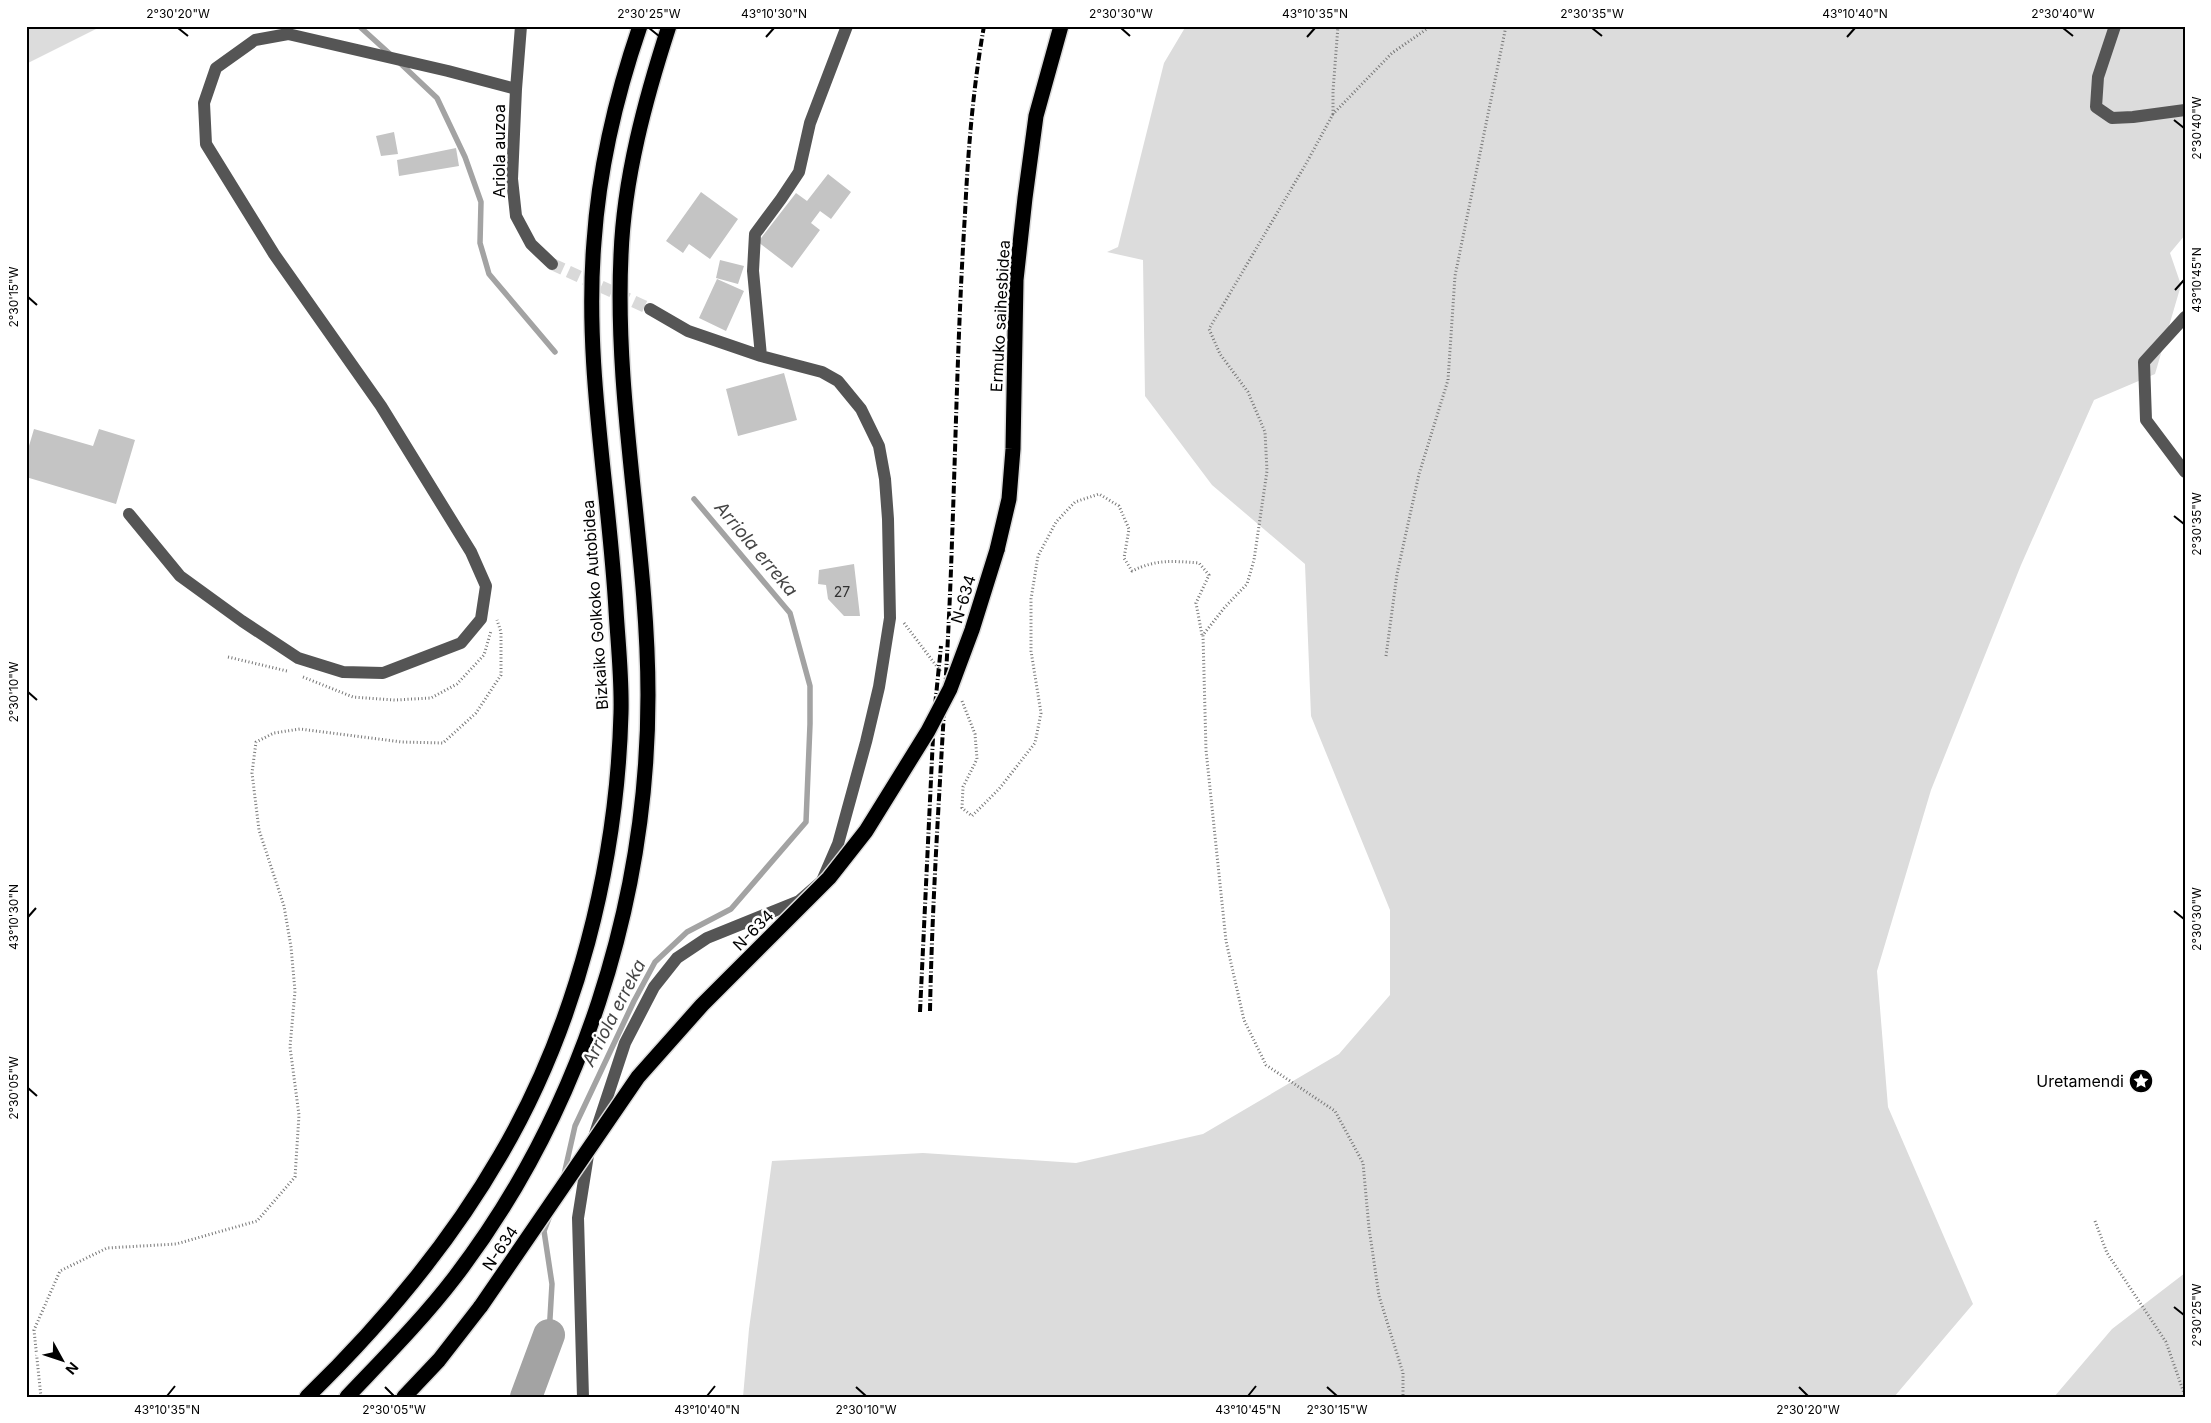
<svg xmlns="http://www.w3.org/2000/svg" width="2211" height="1423" font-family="Inter,sans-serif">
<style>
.green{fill:#dcdcdc}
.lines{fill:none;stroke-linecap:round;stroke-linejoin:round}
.stream{stroke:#a3a3a3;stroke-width:5.5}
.river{stroke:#a3a3a3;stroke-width:32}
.building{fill:#c4c4c4}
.minor-tunnel{stroke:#d9d9d9;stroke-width:12;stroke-dasharray:12 6;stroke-linecap:butt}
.highway-casing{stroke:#dbdbdb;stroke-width:18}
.path{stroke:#777;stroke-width:3;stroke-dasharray:1 2.5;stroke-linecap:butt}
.minor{stroke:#555;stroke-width:12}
.highway{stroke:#000;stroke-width:15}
.rail{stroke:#000;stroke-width:4;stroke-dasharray:8 2.5 1 2.5;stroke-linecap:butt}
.highway-bridge-casing{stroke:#dbdbdb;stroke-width:18;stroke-linecap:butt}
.highway-bridge{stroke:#000;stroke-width:15}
.ticks{fill:none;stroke:#000;stroke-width:2}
.labels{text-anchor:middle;stroke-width:5;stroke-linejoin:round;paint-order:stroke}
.number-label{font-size:14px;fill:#313131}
.street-label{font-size:16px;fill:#000;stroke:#fff}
.poi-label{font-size:16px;fill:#000;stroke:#fff;text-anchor:end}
.water-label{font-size:18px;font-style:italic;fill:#444;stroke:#fff}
.neatline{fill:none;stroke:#000;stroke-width:2}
.ticks-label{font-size:12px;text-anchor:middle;fill:#000}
</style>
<rect width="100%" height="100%" fill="#fff"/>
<!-- green -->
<path class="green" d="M26 26H102L26 64Z
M1186 26H2185V235L2170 253 2181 285 2155 374 2094 400 2021 565 1931 790 1877 971 1888 1107 1973 1304 1894 1397H743L749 1329 772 1161 923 1153 1076 1163 1203 1134 1339 1054 1390 995V910L1311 716 1305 564 1212 485 1145 396 1143 260 1107 252 1118 247 1164 63Z
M2185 1273V1397H2054L2112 1329Z"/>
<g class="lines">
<!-- stream -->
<path class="stream" d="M359 26 391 55
M400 63 437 98 465 157 481 202 480 243 489 274 555 352
M563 1179 575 1126 634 1001 655 962 687 932 731 909 806 822 810 724V686L790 613 694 499
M549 1218 544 1231 552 1284 549 1335"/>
<!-- river -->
<path class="river" d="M526 1397 549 1335"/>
</g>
<!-- building -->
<path class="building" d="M394 132 398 154 381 156 376 136Z
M456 148 459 166 399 176 397 160Z
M828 174 851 192 831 219 820 211 811 223 820 230 792 268 758 242 796 193 807 201Z
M701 192 738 219 710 259 689 244 683 253 666 241Z
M720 260 744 266 738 284 716 278Z
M717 279 744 291 726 331 699 318Z
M784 373 797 420 738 436 726 389Z
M34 429 93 446 99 429 135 440 116 504 26 477V456Z
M854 564 860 616H844L828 599 826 585 818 584 819 570Z"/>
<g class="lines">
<!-- minor-tunnel -->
<path class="minor-tunnel" d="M552 264 650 309"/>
<!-- highway casing -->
<g class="highway-casing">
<path id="highway" d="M997 550 1009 499 1013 449 1016 280 1025 198 1036 116 1061 26
M307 1397C381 1325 448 1246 500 1156 577 1025 617 864 621 713 622 679 618 643 616 610 609 488 584 364 594 242 599 168 616 96 640 26
M347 1397C384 1358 422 1320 455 1277 581 1112 648 902 648 695 648 549 614 403 621 255 624 178 645 100 669 26
M404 1397 439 1360 481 1306"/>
</g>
<!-- path -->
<path class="path" d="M1338 26 1333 91V114L1392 53 1431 26
M1333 114 1307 162 1209 329 1220 354 1248 392 1265 432 1267 471 1254 560 1247 584 1225 607 1203 635 1206 750 1226 941 1244 1020 1266 1065 1335 1111 1363 1163 1369 1228 1379 1296 1403 1373V1397
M904 623 941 672
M1386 656 1397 574 1419 474 1448 380 1455 276 1506 26
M228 657 287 671
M303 677 353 697 395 700 431 698 457 684 484 655 491 631
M962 701 975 734 977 759 963 787 962 808 972 816 999 789 1035 743 1041 713 1031 651V599L1038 556 1056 522 1075 502 1099 494 1119 506 1129 529 1124 558 1132 571C1157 559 1172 561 1199 563L1209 575 1196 603 1202 635
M2095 1221 2107 1253 2166 1342 2185 1396
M41 1397 34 1330 60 1271 107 1248 176 1244 257 1221 295 1177 299 1115 290 1047 295 991 291 947 284 906 259 830 252 773 256 742 274 733 300 729 402 742 443 743 476 713 501 675V632L497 620"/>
<!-- minor -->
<path class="minor" d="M521 26 516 89 512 179 516 216 531 244 552 264
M2115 26 2098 77 2096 107 2112 118 2133 117 2185 110
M2185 317 2144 362 2146 420 2185 472
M761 356 753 271 755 234 781 199 799 172 810 123 847 26
M129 514 180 576 242 621 298 658 343 672 383 673 461 643 481 619 486 586 471 552 381 406 274 254 206 144 204 103 216 68 255 40 288 34 448 71 516 89
M583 1397 578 1218 588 1155 625 1043 654 987 677 958 707 938 799 901 822 881 838 844 866 742 879 687 890 618 888 519 885 479 879 446 861 409 838 381 822 372 761 356 688 331 650 309"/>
<!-- highway -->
<use href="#highway" class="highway"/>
<!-- rail -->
<path class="rail" d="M930 1011C933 854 947 698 952 541 956 432 958 323 965 214 968 151 973 88 984 26
M920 1012 934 716 941 646"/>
<!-- highway-bridge casing -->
<g class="highway-bridge-casing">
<path id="highway-bridge" d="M481 1306 638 1077 702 1005 829 878 866 831 928 731 950 689 972 630 997 550"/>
</g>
<!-- highway-bridge -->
<use href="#highway-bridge" class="highway-bridge"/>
</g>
<!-- ticks -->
<path class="ticks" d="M178 28 188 36M649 28 659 36M1121 28 1130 36M1592 28 1602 36M2063 28 2073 36M766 37 774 28M1307 37 1315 28M1847 37 1855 28M2174 120 2184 128M2175 290 2184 280M28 297 37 305M2174 516 2184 524M28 692 37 700M2174 911 2184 919M28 917 36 908M28 1088 37 1096M2174 1307 2184 1315M385 1387 394 1396M856 1387 866 1396M1327 1387 1337 1396M1799 1387 1808 1396M167 1396 175 1386M707 1396 715 1386M1248 1396 1256 1386"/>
<!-- icons -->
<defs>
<g id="sight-disc" transform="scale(1.25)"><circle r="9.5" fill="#000" stroke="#fff"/><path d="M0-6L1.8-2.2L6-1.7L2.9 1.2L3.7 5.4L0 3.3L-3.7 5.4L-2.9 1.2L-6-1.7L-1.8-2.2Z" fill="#fff"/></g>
</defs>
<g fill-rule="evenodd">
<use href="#sight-disc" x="2141" y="1081"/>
</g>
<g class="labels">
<!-- number labels -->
<g class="number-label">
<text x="842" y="597">27</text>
</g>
<!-- street labels -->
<g class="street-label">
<text transform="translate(499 151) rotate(-90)" y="6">Ariola auzoa</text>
<text transform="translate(1000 316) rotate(-87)" y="6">Ermuko saihesbidea</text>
<text transform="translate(963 599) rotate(-73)" y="6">N-634</text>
<text transform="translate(595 605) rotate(-94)" y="6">Bizkaiko Golkoko Autobidea</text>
<text transform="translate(753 930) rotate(-45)" y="6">N-634</text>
<text transform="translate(500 1248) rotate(-56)" y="6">N-634</text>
</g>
<!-- poi labels -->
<g class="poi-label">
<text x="2124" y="1087">Uretamendi</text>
</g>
<!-- water labels -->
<g class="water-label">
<text transform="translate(756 549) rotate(50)" y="6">Arriola erreka</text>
<text transform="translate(614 1013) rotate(-63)" y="6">Arriola erreka</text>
</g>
</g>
<!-- border -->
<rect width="2211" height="1423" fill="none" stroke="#ffffff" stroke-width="55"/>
<!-- north arrow -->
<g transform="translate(62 1360) rotate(130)" stroke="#ffffff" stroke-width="4" paint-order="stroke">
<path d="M0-4L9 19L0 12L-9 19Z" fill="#000000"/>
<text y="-8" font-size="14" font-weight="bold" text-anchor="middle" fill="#000000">N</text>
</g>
<rect x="28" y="28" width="2156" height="1368" class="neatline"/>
<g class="ticks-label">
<text x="178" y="18">2°30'20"W</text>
<text x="649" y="18">2°30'25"W</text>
<text x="774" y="18">43°10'30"N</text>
<text x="1121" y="18">2°30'30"W</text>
<text x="1315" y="18">43°10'35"N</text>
<text x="1592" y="18">2°30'35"W</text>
<text x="1855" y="18">43°10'40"N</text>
<text x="2063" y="18">2°30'40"W</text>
<text transform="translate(2197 128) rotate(-90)" y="4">2°30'40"W</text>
<text transform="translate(2197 280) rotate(-90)" y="4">43°10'45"N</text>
<text transform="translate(14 297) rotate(-90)" y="4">2°30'15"W</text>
<text transform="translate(2197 524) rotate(-90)" y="4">2°30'35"W</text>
<text transform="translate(14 692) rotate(-90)" y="4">2°30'10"W</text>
<text transform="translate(14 917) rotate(-90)" y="4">43°10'30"N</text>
<text transform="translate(2197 919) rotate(-90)" y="4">2°30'30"W</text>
<text transform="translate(14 1088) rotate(-90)" y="4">2°30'05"W</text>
<text transform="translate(2197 1315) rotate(-90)" y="4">2°30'25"W</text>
<text x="167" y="1414">43°10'35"N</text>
<text x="394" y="1414">2°30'05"W</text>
<text x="707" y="1414">43°10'40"N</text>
<text x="866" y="1414">2°30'10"W</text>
<text x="1248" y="1414">43°10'45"N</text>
<text x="1337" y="1414">2°30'15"W</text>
<text x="1808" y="1414">2°30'20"W</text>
</g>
</svg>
